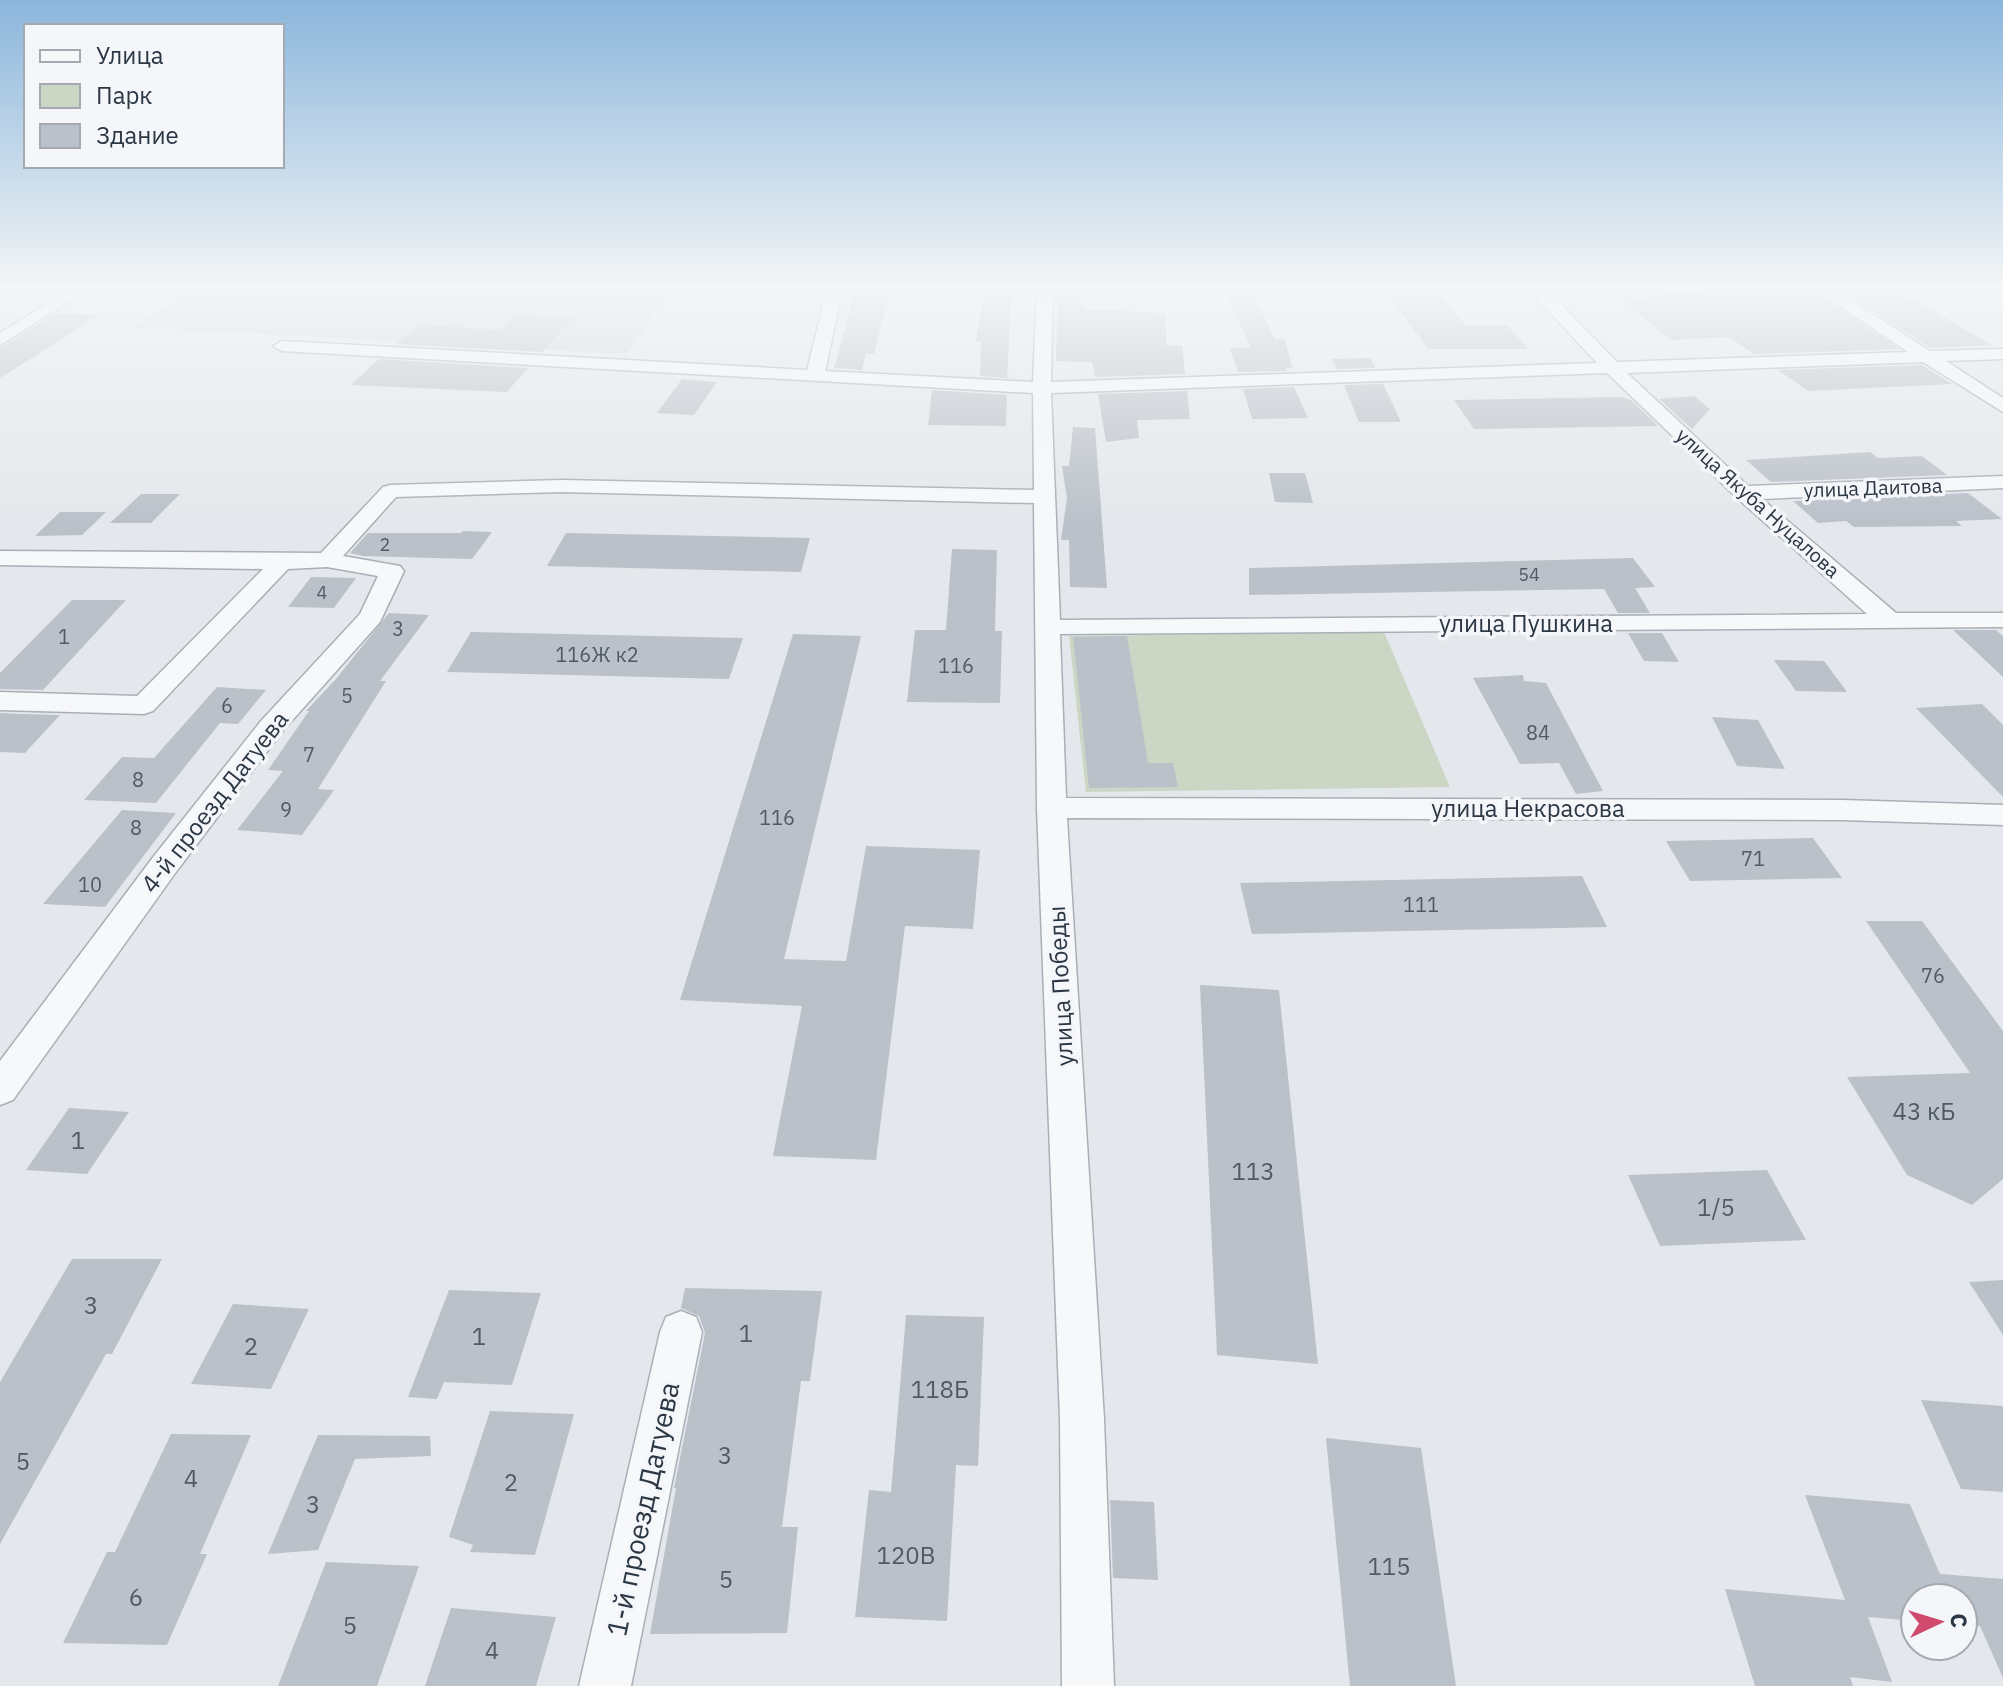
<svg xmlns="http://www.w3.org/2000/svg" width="2003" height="1686" font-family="'IBM Plex Sans',sans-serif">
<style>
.built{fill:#d2d7de}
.green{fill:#cbd6c5}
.building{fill:#bbc1c9}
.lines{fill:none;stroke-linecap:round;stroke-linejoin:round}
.minor-casing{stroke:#a9afb6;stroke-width:3}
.minor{fill:#f7f8fa;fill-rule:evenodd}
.labels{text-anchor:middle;stroke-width:7;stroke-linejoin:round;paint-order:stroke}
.far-number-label{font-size:18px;fill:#4f5a65}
.far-street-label{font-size:20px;fill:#2b3744;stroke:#f4f6f9}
.number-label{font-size:20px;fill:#4f5a65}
.street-label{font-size:24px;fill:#2b3744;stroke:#f4f6f9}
.near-number-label{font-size:24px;fill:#4f5a65}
.near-street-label{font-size:28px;fill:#2b3744;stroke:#f4f6f9}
</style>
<rect width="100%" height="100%" fill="#e4e8ec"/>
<!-- built -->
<path class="built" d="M196 285H675L626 354 134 327Z"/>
<!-- green -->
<path class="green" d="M1384 632 1450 787 1086 792 1069 636Z"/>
<!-- building -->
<path class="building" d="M857 285H891L874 354 866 353 862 370 834 368Z
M985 285H1012L1007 378 980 376 981 342H976Z
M1058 285H1078L1080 302H1085V309L1166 313V345L1182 346 1185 374 1095 377 1092 362 1056 361Z
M1747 285H1805L1899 349 1754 354 1729 337 1671 340 1613 293 1637 298 1751 287Z
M1832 285H1888L1992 345 1931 348Z
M1227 295H1253L1275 339H1285L1292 368H1286L1287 371 1238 372 1230 348H1251Z
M1442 296 1466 326 1508 325 1528 349H1428L1390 297Z
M55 314 100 315 0 378V348Z
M514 316 573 318 542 352 397 344 421 325 501 330Z
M1370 358 1375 368 1337 369 1332 359Z
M379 359 528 368 507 392 351 385Z
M1922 365 1952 384 1808 391 1778 370Z
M682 379 717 382 694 415 657 413Z
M1383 384 1401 422H1359L1344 385Z
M1294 387 1308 418 1252 419 1243 389Z
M932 390 1007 395 1006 426 928 425Z
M1187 391 1190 419 1137 420 1139 438 1106 442 1098 394Z
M1694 396 1710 409 1692 429 1659 399Z
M1621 397 1631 400 1658 426 1474 429 1454 400Z
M1073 427 1095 428 1107 588 1070 587 1069 540H1061L1067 498 1062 466H1069Z
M1870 452 1878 458 1922 456 1947 475 1771 482 1746 460Z
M1269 473H1305L1313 503 1275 502Z
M1968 493 2002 519 1956 521 1962 526 1854 527 1846 521 1818 523 1793 501Z
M141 494H180L151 523H110Z
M60 512H106L82 535 35 536Z
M463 531 492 532 472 559 363 556 350 553 368 533H461Z
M566 533 810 538 801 572 547 566Z
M952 549 997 550 995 631H1002L1000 703 907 702 915 630H946Z
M1633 558 1655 587 1635 588 1650 613H1618L1604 589 1249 595V568Z
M311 577 356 578 334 608 288 607Z
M72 600H126L43 690 0 689V673Z
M389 613 429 615 380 681H386L318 789 334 790 302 835 237 830 283 771 268 770 309 711H306L336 679Z
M1953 630H1996L2003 636V677Z
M471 632 743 638 729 679 447 672Z
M1628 633H1662L1679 662 1644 661Z
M793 634 861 636 784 959 846 961 866 846 980 850 973 929 905 926 876 1160 773 1156 802 1006 680 1000Z
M1127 636 1148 763H1173L1178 787 1089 788 1073 637Z
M1774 660 1824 661 1847 692 1796 691Z
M1523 675 1524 681 1546 683 1603 791 1576 794 1559 763 1520 764 1473 678Z
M217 687 266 690 238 724 220 723 156 803 84 800 122 757 154 758Z
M1982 704 2003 725V797L1916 708Z
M0 713 21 714 60 715 25 753 0 752Z
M1712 717 1758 720 1785 769 1737 766Z
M122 810 176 813 105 907 43 904Z
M1813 838 1842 878 1690 881 1666 841Z
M1582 876 1607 927 1252 934 1240 883Z
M1866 921H1922L2003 1031V1179L1972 1205 1907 1175 1847 1077 1970 1073Z
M1200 985 1279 990 1318 1364 1217 1355Z
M69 1108 129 1112 87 1174 26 1170Z
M1767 1170 1806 1240 1660 1246 1628 1175Z
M72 1259H162L112 1354H106L0 1544V1382Z
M2003 1280V1335L1969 1282Z
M685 1288 822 1291 810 1381H801L782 1527H798L787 1633 650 1634 676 1488H674L705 1333 699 1316 681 1308Z
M449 1290 541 1293 512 1385 444 1382 437 1399 408 1397Z
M233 1304 309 1309 271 1389 191 1384Z
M906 1315 984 1317 978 1466 956 1465 947 1621 855 1617 869 1490 891 1492Z
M1921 1400 2003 1406V1492L1961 1489Z
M490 1411 574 1414 535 1555 470 1552 473 1545 449 1537Z
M171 1434 251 1435 200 1554H207L167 1645 63 1643 107 1552H115Z
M318 1435 430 1436 431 1456 355 1459 318 1550 268 1554Z
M1326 1438 1421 1448 1456 1686H1350Z
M1805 1495 1910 1504 1940 1574 2003 1579V1678L1980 1626 1963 1625V1598H1915V1621L1868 1617 1892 1682 1850 1677 1853 1686H1755L1725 1589 1845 1600Z
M1110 1500 1154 1502 1158 1580 1113 1578Z
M326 1562 419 1566 377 1686H278Z
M451 1608 556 1617 536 1686H425Z"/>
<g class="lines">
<!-- minor casing -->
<g class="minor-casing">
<path id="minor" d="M77 285H96L0 345V333Z
M828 285H844L825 371 1033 382 1037 285H1053L1051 382 1597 363 1530 291V285H1557L1547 290 1617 362 1908 352 1808 285H1827L1930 351 2003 349V359L1946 361 2003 398V412L1923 362 1627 373 1748 486 2003 476V488L1762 499 1896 613H2003V627L1060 634 1066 798 1842 800 2003 805V825L1842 820 1067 818 1104 1419 1114 1686H1062L1060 1419 1037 808 1034 503 561 492 396 497 343 556 400 566 404 571 380 622 281 733 176 872 13 1100 0 1105V1061L154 856 261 721 360 614 378 576 327 567 288 569 153 711 144 714 0 710V692L137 696 263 569 0 565V551L321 553 383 487 390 485 561 480 1034 490 1033 393 282 351 273 346 282 341 807 370ZM1607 373 1736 497 1867 614 1060 620 1051 393Z
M1610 285H1720L1712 290 1637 295Z
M681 1311 696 1317 702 1332 631 1686H579L660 1332 666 1317Z"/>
</g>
<!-- minor -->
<use href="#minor" class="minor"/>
</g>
<!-- sky -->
<linearGradient id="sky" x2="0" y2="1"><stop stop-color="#8bb6dc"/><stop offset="0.55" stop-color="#f3f5f6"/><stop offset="1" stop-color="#f3f5f6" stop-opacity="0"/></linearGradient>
<rect width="2003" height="521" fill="url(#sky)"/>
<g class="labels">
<!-- far-number labels -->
<g class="far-number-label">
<text x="385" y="551">2</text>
<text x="1529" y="581">54</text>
<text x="322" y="599">4</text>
</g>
<!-- far-street labels -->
<g class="far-street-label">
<text transform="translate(1873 488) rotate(-2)" y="7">улица Даитова</text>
<text transform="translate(1758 503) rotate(42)" y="7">улица Якуба Нуцалова</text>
</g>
<!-- number labels -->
<g class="number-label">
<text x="398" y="636">3</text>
<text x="64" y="644">1</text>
<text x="597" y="662">116Ж к2</text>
<text x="956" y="673">116</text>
<text x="347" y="703">5</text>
<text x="227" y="713">6</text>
<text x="1538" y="740">84</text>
<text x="309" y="762">7</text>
<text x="138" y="787">8</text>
<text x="286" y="817">9</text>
<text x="777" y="825">116</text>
<text x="136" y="835">8</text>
<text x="1753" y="866">71</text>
<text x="90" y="892">10</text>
<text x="1421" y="912">111</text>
<text x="1933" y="983">76</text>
</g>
<!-- street labels -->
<g class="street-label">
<text x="1526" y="632">улица Пушкина</text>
<text transform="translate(215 802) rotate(-52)" y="8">4-й проезд Датуева</text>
<text x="1528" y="817">улица Некрасова</text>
<text transform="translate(1061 986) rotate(-93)" y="8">улица Победы</text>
</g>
<!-- near-number labels -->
<g class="near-number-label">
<text x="1924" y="1120">43 кБ</text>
<text x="78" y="1149">1</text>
<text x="1253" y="1180">113</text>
<text x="1716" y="1216">1/5</text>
<text x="91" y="1314">3</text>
<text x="746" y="1342">1</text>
<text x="479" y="1345">1</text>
<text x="251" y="1355">2</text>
<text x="940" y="1398">118Б</text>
<text x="725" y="1464">3</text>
<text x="23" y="1470">5</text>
<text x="191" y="1487">4</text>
<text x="511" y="1491">2</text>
<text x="313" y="1513">3</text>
<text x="906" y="1564">120В</text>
<text x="1389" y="1575">115</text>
<text x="726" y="1588">5</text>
<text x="136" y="1606">6</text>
<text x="350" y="1634">5</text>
<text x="492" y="1659">4</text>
</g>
<!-- near-street labels -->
<g class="near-street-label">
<text transform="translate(643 1509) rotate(-78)" y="10">1-й проезд Датуева</text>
</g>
</g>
<!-- legend -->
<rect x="24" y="24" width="260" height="144" fill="#f4f6f9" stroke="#a4aab1" stroke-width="2"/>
<rect x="40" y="50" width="40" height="12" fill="#f7f8fa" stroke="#a4aab1" stroke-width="2"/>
<text x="96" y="64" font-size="24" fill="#2b3744">Улица</text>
<rect x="40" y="84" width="40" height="24" fill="#cbd6c5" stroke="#a4aab1" stroke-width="2"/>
<text x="96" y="104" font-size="24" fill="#2b3744">Парк</text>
<rect x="40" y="124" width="40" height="24" fill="#bbc1c9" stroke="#a4aab1" stroke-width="2"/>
<text x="96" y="144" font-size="24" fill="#2b3744">Здание</text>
<!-- north arrow -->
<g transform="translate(1939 1622) rotate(86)"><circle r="38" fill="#f4f6f9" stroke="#a4aab1" stroke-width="2"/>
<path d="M0-6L14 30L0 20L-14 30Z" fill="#cf4a6c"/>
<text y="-12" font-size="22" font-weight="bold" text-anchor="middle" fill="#2b3744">С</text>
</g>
</svg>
